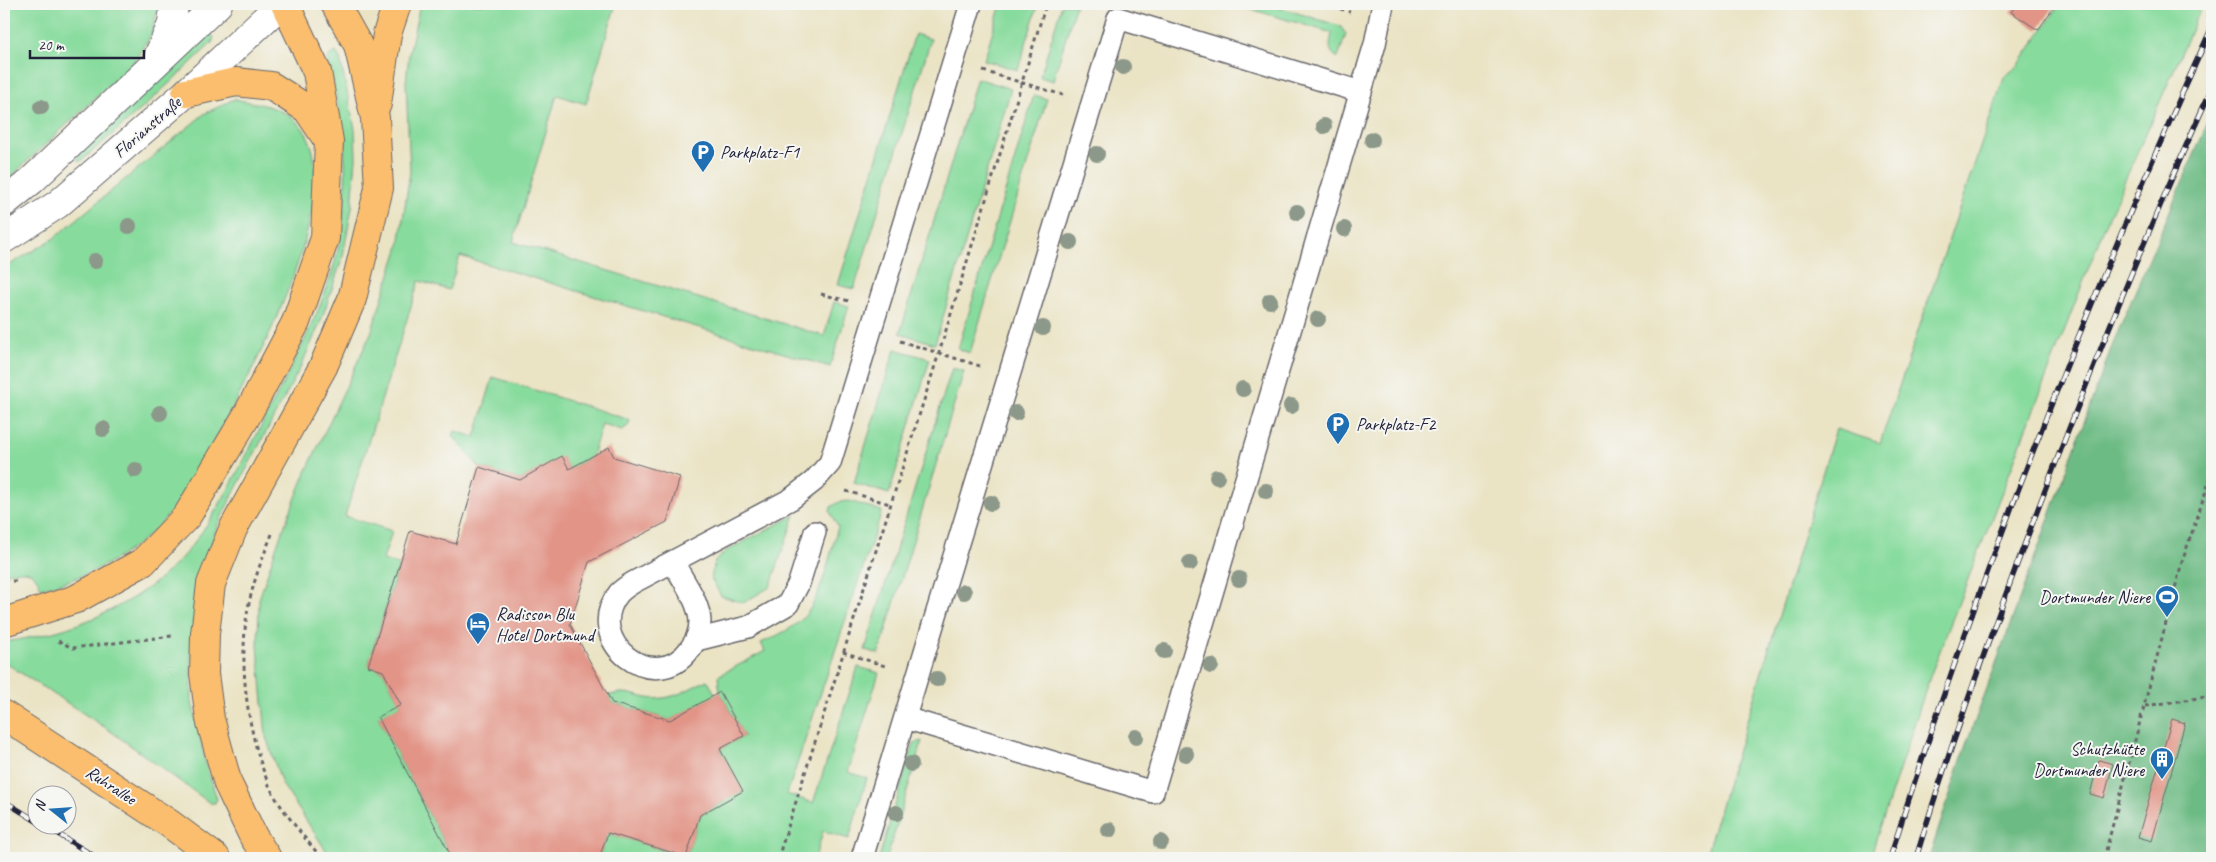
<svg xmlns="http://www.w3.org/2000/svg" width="2216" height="862" font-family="Caveat,sans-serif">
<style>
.green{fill:#87db9d;stroke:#547e6c}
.forest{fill:#6dbb84;stroke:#486e60}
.building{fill:#e29487}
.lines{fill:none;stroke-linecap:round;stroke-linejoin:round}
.service-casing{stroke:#68666b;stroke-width:24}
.tertiary-casing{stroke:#68666b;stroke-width:30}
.trunk-casing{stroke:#68666b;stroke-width:30}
.path{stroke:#68666b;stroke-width:3;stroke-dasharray:4 4;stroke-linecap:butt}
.service{stroke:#fff;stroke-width:21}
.tertiary{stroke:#fff;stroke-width:28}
.trunk{stroke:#fabe6e;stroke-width:28}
.rail-casing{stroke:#22223b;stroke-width:5.5}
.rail{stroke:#f6f6f2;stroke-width:4;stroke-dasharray:11;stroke-linecap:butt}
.tree{fill:#8c9889}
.labels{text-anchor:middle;stroke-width:4;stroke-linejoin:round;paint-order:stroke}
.street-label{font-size:18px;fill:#22223b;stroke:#f6f6f2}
.poi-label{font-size:18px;fill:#22223b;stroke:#f6f6f2;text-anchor:start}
</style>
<rect width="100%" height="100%" fill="#f6f6f2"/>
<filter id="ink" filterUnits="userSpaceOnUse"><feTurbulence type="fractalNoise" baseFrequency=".02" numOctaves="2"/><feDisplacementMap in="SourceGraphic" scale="10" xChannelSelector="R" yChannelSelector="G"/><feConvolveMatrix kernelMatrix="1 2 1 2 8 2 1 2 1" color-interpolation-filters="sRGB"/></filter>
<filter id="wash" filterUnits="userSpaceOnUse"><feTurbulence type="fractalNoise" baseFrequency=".0096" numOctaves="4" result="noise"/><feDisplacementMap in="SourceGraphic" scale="20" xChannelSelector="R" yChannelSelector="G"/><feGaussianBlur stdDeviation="1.12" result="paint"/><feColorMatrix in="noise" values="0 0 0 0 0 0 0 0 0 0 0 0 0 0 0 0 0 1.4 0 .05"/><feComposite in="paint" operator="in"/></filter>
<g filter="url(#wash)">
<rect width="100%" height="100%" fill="#eae3c4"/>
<!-- green -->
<path class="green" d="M4 4H159L151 35 134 62 4 183Z
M420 4H616L586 104 557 95 513 242 824 336 834 302 849 306 830 367 460 256 449 290 419 281 345 516 392 531 383 560 399 565 368 666 383 671 401 705 378 717 452 858H331L282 784 266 737 258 646 259 599 277 545 306 472 371 333 399 246 410 172 406 82 409 54Z
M1001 4H1038L1018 70 984 60Z
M1062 4H1076L1053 81 1040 77Z
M1233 4H1268L1340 26 1346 34 1338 58C1327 51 1330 45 1332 33Z
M2060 4H2203L2104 228 2016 456 1931 674 1870 858H1705L1836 429 1880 443 2004 77 2018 66Z
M205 33H210L214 37 212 43 144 107 81 161H78L77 155Z
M915 34 931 39 854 289 838 285Z
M336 52 340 59 355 129 356 158 352 207 343 256 321 321 301 366 229 502 217 527 203 569 191 657 192 702 206 765 217 799 215 803H210L109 730 4 662V642C62 634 115 615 162 577 210 537 244 458 273 403 301 347 333 291 342 228 350 170 343 116 327 60L329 56Z
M977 78 1011 89 935 344 900 333Z
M1034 95 1047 99 970 353 958 349Z
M234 99C260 104 288 107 304 130 347 194 257 363 224 423 206 457 189 494 162 522 131 555 86 579 41 588 33 566 25 571 4 573V268L53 239 204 114Z
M895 349 930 359 889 494 854 483Z
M952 368 964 371 879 654 865 650Z
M493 377 630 420 628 426 622 430 602 424 592 456 569 469 562 457 520 480 479 467 453 436 455 431 475 437Z
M849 501 882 511 787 794 813 803 858 667 879 673 848 772 867 778 849 839 823 831 815 858H599L608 833 686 857 700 815 742 791 720 749 744 736 720 692 718 676 765 651 761 643C776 636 793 629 804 617 822 597 830 553 838 527L830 512 831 507 839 502Z
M795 515 770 587 743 603 721 596 711 578 715 561 726 551Z
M707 680 716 695 670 720 612 703 608 696C631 687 640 702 663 698 677 697 694 686 707 680Z
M922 741 887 858H879L914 743Z"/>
<!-- forest -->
<path class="forest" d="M2212 113V858H1929L1964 751 2113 343Z"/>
<g id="blocks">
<!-- building -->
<path class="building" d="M2017 4H2056L2038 30 2011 12Z
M609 447 614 457 680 477 667 522 589 562 570 624 612 703 670 720 720 692 744 736 720 749 743 791 700 815 686 857 608 833 599 858H496L490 856 486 858H452L378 717 401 705 383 671 368 666 410 531 456 544 479 467 520 480 562 456 569 469Z
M2172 719 2185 723 2152 841 2138 837Z
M2099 760 2113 764 2104 798 2090 794Z"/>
</g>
</g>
<g filter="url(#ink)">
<use href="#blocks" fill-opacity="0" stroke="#68666b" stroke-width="1"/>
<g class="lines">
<!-- service casing -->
<g class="service-casing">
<path id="service" d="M673 562C682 579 699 601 700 621 700 631 696 641 690 649 654 698 581 640 619 593 623 589 629 585 634 582L791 499 814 481 830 463 971 4
M696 640 748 627 788 604 799 583 815 532
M905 718 1153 792 1375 44 1383 4
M862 858 1118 18 1361 92"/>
</g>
<!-- tertiary casing -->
<g class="tertiary-casing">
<path id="tertiary" d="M159 54 172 24 174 4
M4 203 31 181 218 4
M4 239 58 204 186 93 281 4"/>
</g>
<!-- trunk casing -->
<g class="trunk-casing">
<path id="trunk" d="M186 93 236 82 271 86 307 109 325 136
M377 104 387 34 397 4
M4 622 76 599 143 562 187 516 246 417 296 322 325 238 329 141 317 72 285 4
M4 715 170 824 216 858
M267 858 253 836 228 784 210 719 204 674 205 634 211 584 233 529 323 367 352 299 379 188 375 118 358 45 335 4"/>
</g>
<!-- path -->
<path class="path" d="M1325 4 1350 12
M983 71 1063 95
M821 294 849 301
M900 341 980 366
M846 491 890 504
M272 534C264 554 256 574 251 595 236 652 246 731 269 785 276 803 308 843 322 858
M4 581H20
M58 641 73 648 172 636
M843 652 888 667
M2145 706 2212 696
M778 858 939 353 1046 4
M2104 858 2182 562 2212 473"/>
<!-- service -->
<use href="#service" class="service"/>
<!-- tertiary -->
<use href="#tertiary" class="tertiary"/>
<!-- trunk -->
<use href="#trunk" class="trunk"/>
<!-- rail casing -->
<g class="rail-casing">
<path id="rail" d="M4 801 38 822
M42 824 97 858
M1890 858C1979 575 2089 297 2212 27
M1916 858C1951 742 1993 627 2036 514 2091 370 2148 228 2212 88"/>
</g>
<!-- rail -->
<use href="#rail" class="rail"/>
</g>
<!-- trees -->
<g class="tree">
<circle cx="1123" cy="67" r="8"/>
<circle cx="41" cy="107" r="8"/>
<circle cx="1324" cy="126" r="8"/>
<circle cx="1372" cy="140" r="8"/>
<circle cx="1097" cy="154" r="8"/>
<circle cx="1297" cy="212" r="8"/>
<circle cx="129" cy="226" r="8"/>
<circle cx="1344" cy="229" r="8"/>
<circle cx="1070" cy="242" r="8"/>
<circle cx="95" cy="261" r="8"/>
<circle cx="1270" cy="301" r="8"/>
<circle cx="1318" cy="319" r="8"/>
<circle cx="1043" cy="328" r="8"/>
<circle cx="1243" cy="389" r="8"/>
<circle cx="1291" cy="406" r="8"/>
<circle cx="160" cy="413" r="8"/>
<circle cx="1016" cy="413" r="8"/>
<circle cx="103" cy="429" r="8"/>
<circle cx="135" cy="470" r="8"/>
<circle cx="1217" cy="477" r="8"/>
<circle cx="1266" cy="491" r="8"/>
<circle cx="991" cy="503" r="8"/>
<circle cx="1190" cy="563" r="8"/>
<circle cx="1239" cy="579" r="8"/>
<circle cx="964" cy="592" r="8"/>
<circle cx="1164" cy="651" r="8"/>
<circle cx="1211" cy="666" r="8"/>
<circle cx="937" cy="679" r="8"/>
<circle cx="1136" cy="737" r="8"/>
<circle cx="1186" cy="754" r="8"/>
<circle cx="911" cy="764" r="8"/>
<circle cx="896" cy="813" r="8"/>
<circle cx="1109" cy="830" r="8"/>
<circle cx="1161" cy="842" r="8"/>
</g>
</g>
<!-- icons -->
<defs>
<g id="parking-pin" transform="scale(1.25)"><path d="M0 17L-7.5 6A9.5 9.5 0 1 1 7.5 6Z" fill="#1f6fb2" stroke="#f6f6f2"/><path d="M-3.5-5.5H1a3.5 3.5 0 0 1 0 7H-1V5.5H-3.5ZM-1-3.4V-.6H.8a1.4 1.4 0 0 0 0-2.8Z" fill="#fff"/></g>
<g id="stadium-pin" transform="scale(1.25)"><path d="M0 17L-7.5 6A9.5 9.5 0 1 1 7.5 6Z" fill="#1f6fb2" stroke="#f6f6f2"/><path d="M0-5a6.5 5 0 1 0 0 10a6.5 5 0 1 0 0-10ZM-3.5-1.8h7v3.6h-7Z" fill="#fff"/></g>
<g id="hotel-pin" transform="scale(1.25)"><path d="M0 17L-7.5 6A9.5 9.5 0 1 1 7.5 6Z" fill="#1f6fb2" stroke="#f6f6f2"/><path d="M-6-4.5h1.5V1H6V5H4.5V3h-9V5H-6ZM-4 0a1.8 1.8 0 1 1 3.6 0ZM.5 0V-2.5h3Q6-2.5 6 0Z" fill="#fff"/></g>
<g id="building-pin" transform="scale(1.25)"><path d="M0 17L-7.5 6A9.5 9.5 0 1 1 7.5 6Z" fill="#1f6fb2" stroke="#f6f6f2"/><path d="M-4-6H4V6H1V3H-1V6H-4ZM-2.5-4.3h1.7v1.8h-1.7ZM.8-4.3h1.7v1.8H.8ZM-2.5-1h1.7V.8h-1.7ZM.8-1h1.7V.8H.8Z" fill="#fff"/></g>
</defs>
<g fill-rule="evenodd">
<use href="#parking-pin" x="703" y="152"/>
<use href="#parking-pin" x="1338" y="424"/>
<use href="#stadium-pin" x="2167" y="597"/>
<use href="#hotel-pin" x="478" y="624"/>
<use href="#building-pin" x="2162" y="759"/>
</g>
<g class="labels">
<!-- street labels -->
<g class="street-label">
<text transform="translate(147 127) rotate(-41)" y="6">Florianstraße</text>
<text transform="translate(111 785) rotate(33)" y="6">Ruhrallee</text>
</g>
<!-- poi labels -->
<g class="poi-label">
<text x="720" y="158">Parkplatz-F1</text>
<text x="1356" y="430">Parkplatz-F2</text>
<text x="2150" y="603" text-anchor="end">Dortmunder Niere</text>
<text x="496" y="620">Radisson Blu<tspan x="496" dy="21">Hotel Dortmund</tspan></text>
<text x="2144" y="755" text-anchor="end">Schutzhütte<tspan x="2144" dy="21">Dortmunder Niere</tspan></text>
</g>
</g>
<!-- margin -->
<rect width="2216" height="862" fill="none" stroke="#f6f6f2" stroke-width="20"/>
<!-- north arrow -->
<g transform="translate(52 810) rotate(287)"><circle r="24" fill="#f6f6f2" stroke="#a1a1a9"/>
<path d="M0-4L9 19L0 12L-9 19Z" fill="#1f6fb2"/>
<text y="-8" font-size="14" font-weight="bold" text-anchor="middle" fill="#22223b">N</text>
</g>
<!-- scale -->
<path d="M30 50v8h114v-8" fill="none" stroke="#22223b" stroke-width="2.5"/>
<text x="38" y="50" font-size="15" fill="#22223b" stroke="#f6f6f2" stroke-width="4" paint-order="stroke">20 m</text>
</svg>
